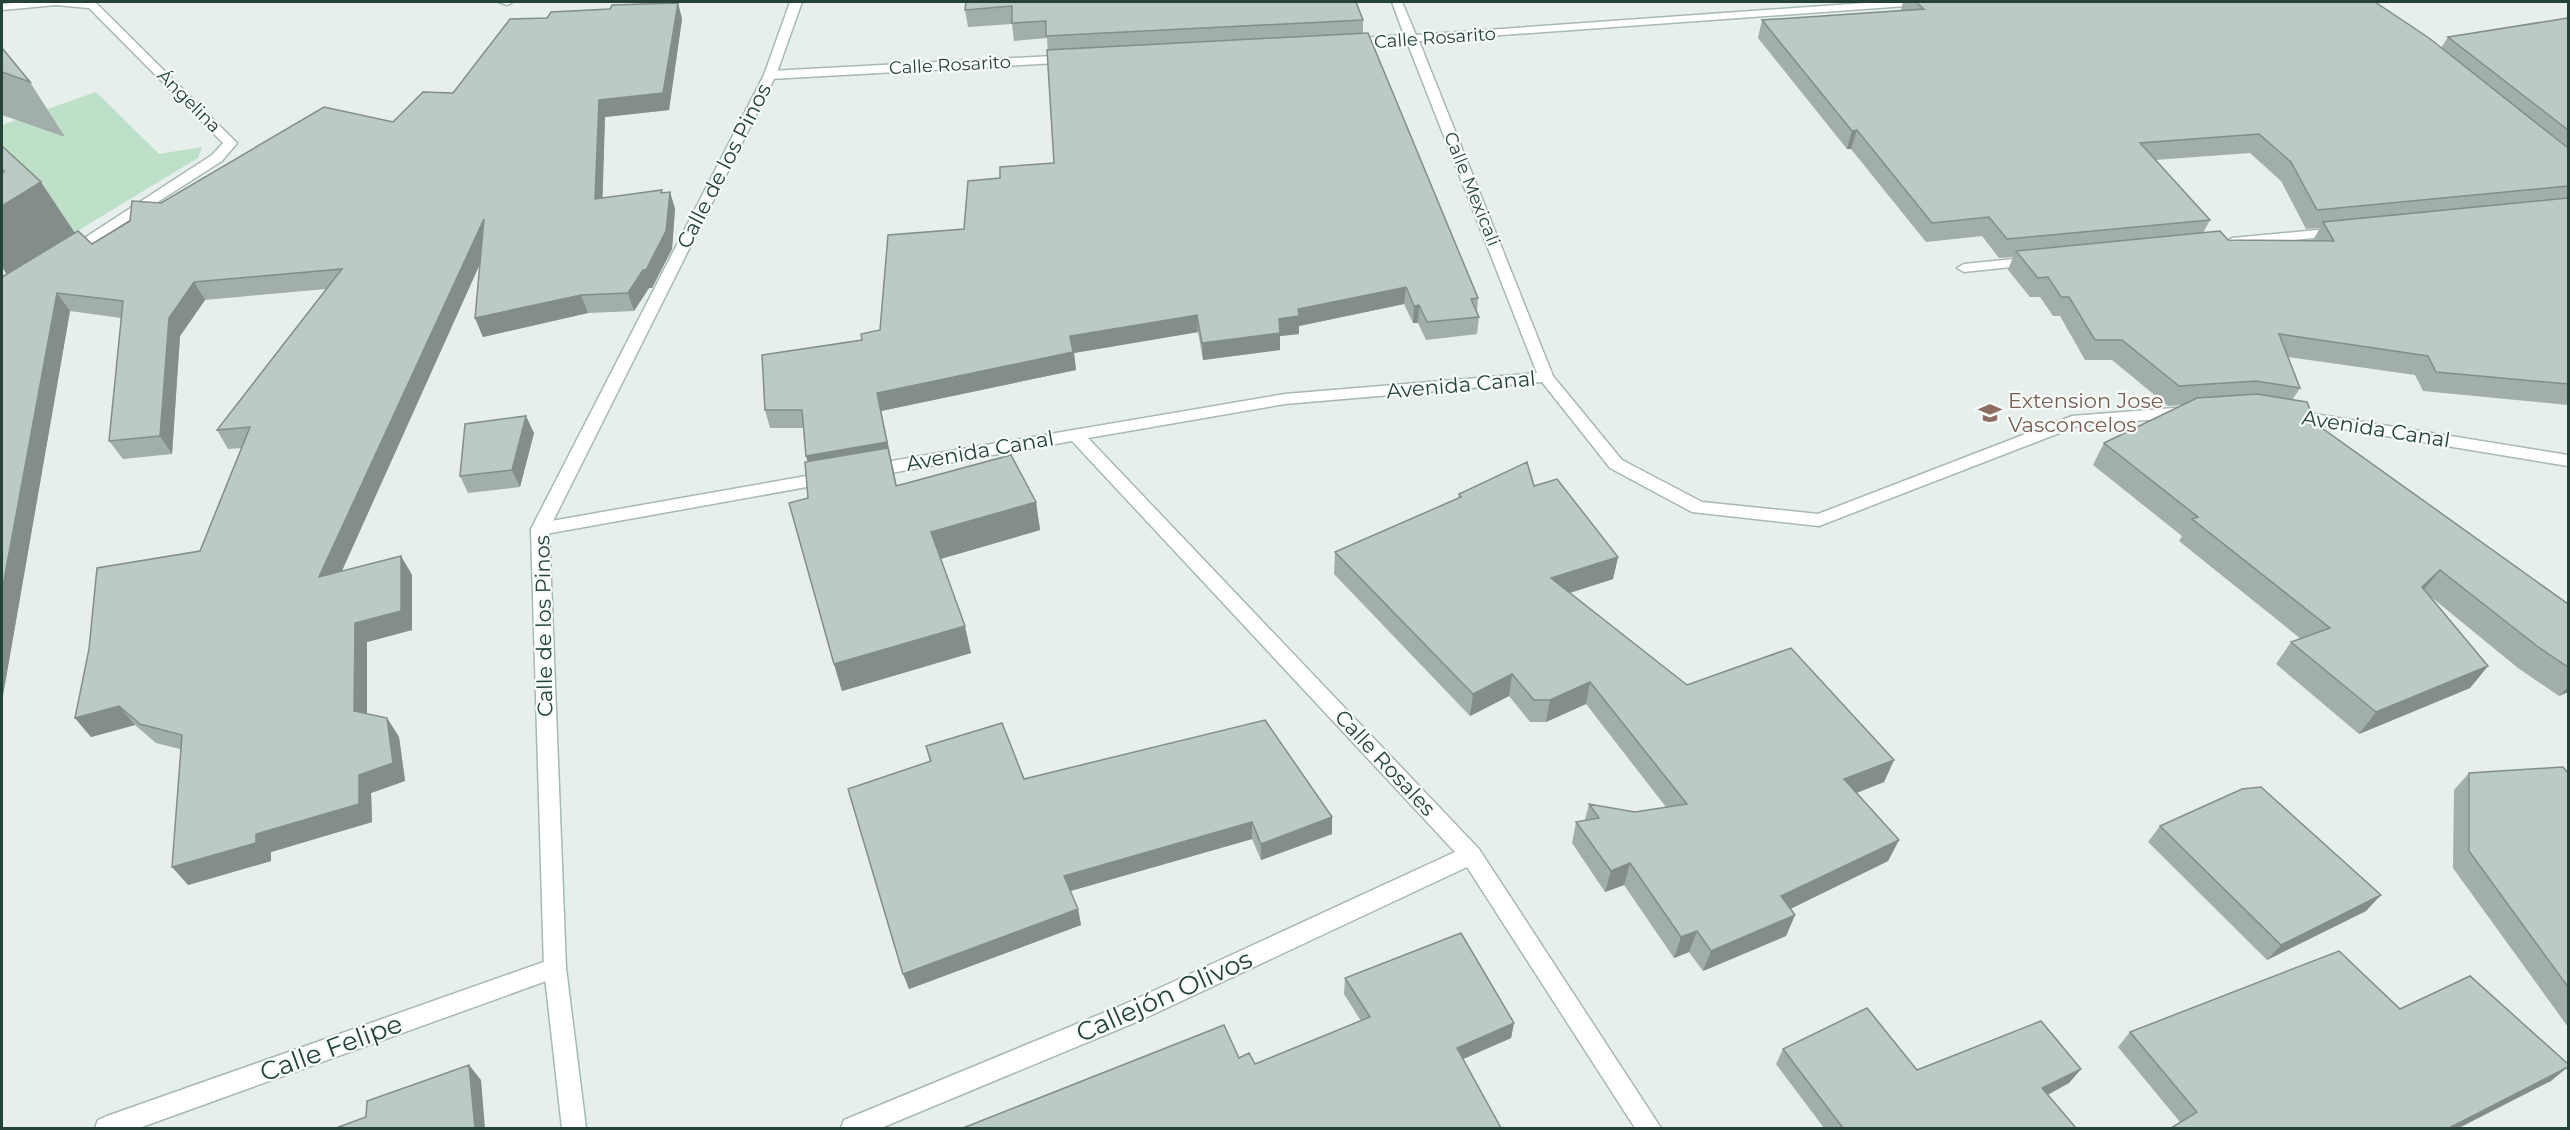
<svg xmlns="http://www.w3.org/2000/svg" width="2570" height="1130" font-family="Montserrat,sans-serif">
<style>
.green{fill:#bfe0c8}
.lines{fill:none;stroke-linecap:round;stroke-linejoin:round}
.lane-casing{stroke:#a8b8b2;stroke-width:3}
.street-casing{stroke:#a8b8b2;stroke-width:3}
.secondary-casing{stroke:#a4bbb3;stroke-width:3}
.lane{fill:#fff;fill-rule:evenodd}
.street{fill:#fff;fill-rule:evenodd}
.secondary{fill:#fff;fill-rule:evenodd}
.wall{fill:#a1aea9;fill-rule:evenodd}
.shaded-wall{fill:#838d89}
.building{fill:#bbcac4;stroke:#838d89;stroke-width:1.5}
.labels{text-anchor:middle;stroke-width:4.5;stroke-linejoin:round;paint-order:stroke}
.far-street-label{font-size:18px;fill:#24423a;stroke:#f7fbf9}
.street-label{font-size:21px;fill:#24423a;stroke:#f7fbf9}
.education-label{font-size:21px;fill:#785e54;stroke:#f7fbf9;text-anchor:start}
.near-street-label{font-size:26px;fill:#24423a;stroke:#f7fbf9}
</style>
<rect width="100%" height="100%" fill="#e6efeb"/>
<!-- green -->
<path class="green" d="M96 92 159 154 202 147 198 158 74 233 2 156V125Z"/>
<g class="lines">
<!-- lane casing -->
<g class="lane-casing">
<path id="lane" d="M499 2H513L507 5Z"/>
</g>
<!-- street casing -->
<g class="street-casing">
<path id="street" d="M24 2 96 3 237 143 222 161 68 259 63 258 61 255 63 252 212 155 223 143 89 8 56 5 2 10V4Z
M1392 2H1402L1416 35 1879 2H1926L1920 5 1419 41 1553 376 1622 460 1702 502 1818 514 2072 416 2187 407 2195 412 2187 417 2080 425 1819 526 1692 512 1610 468 1542 382 1285 404 1088 438 1479 849 1661 1128H1635L1467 867 1141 1020 881 1128H841L844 1120 1125 1004 1455 852 1072 441 868 477 860 471 868 465 1285 394 1537 373 1407 42 1348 47 1342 43 1348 39 1404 35Z
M1071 55 1077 59 1075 62 770 79 764 75 770 71Z
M2339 228 2344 229V235L2232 246 2225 242 2232 238Z
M2034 257 2039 258 2041 261 2039 264 1964 272 1957 268 1964 264Z
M2289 410 2568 455V466L2283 419 2281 415 2283 411Z
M829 472 837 478 835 482 540 535 531 529 540 523Z
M555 958 563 961 566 968 563 975 139 1128H95L98 1120 107 1116Z"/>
</g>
<!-- secondary casing -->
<g class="secondary-casing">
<path id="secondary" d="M790 2H802L776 75 549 529 566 968 586 1128H562L544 968 531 529 764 75Z"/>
</g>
<!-- lane -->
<use href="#lane" class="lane"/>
<!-- street -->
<use href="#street" class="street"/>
<!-- secondary -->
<use href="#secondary" class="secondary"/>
</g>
<!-- wall -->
<path class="wall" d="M966 2 1363 20V33L1478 298 1477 312 1479 317 1477 334 1426 340 1418 323H1413L1404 304 1299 326V334L1280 336V350L1203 360 1198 332 1074 353 1076 370 881 411 897 486 1036 502 1040 530 940 559 971 653 842 691 834 664 808 498V461L804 428H770L765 410 862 340 880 330 964 229 1000 178 1054 163 1047 38 1014 41 1012 24 968 27 965 10Z
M1903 2H2375L2441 48 2448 37 2568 18V405L2423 391 2415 375 2288 357 2300 388 2293 399 2315 423 2568 604V692L2559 696 2518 668 2430 596 2488 666 2470 688 2359 734 2276 664 2291 642 2301 639 2179 541 2182 536 2093 465 2104 443 2183 405 2168 406 2112 360H2085L2060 316H2053L2040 297H2030L2008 270 2013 257 1999 258 1982 236 1926 242 1851 149H1847L1758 38 1762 20 1903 11 1901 9ZM2250 153 2281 181 2306 229 2320 228 2313 240H2228L2203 233 2210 220 2155 160Z
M678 3 682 19 669 110 605 117 602 198 670 192 675 209 672 249 652 288H649L634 311 588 313 483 337 475 318 480 264 342 571 401 556 412 575V630L367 642V714L387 718 399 737 405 781 371 793 372 822 271 852V861L188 885 180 749 156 743 135 725 91 737 75 718 200 551 242 448 228 449 217 430 326 289 205 300 180 336 172 454 123 459 109 441 121 318 70 311 2 701V277L74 233 92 244 161 203 393 122 453 93 547 18 610 9Z
M2 48 30 82 65 137 2 115Z
M534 433 520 487 468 493 460 476Z
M1534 486 1618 557 1613 579 1570 593 1687 685 1894 760 1884 782 1857 793 1899 840 1888 861 1790 909 1795 915 1786 936 1703 971 1689 952 1674 958 1624 885 1605 892 1572 843 1576 822 1585 820 1589 804 1635 812 1666 807 1586 704 1546 722H1530L1509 696 1470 716 1334 574 1335 552 1458 498 1459 494Z
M926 746 1024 779 1332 817V834L1261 860 1252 839 1070 891 1078 909 1081 925 909 989 930 762Z
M2469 773H2568V1027L2453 868 2454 790Z
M2160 826 2366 911 2267 960 2148 842Z
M1345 978 1514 1023 1511 1038 1463 1059 963 1128 1239 1058 1255 1064 1361 1021 1344 994Z
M2400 1009 2551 1081 2180 1122 2118 1047 2130 1032Z
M1783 1049 1917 1070 2081 1069 2069 1083 2048 1095 2076 1128H1824L1776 1064Z"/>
<!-- shaded-wall -->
<path class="shaded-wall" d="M678 3 682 19 669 110 605 117 602 217 595 199 599 100Z
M1857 130 1851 149H1847L1852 131Z
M4 171 41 182 79 239 12 283 2 267V172Z
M670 192 675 209 672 249 652 288H649L634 311 628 293Z
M484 219 492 237 331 595 319 577Z
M194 282 205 300 180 336 172 454 160 436 169 318Z
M1406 287 1404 304 1299 326V334L1280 336V350L1203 360 1202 343 1279 319 1298 309Z
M57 293 70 311 2 701V591Z
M581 295 588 313 483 337 475 318Z
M1419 305 1418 323H1413L1414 306Z
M1197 315 1198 332 1074 353 1076 370 881 411 902 514 811 474 806 456 877 393 1070 336Z
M526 416 534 433 520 487 512 470Z
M1036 502 1040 530 937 560 931 532Z
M401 556 412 575V630L367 642V729L354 711 355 623Z
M1618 557 1613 579 1547 600 1551 578Z
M2440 570 2423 591 2422 587Z
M965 626 971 653 842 691 834 664Z
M2488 666 2470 688 2359 734 2376 712Z
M1512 674 1509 696 1470 716 1473 694Z
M1590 682 1586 704 1546 722 1550 700Z
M2568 687V692L2559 696Z
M119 706 135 725 91 737 75 718Z
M387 718 399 737 405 781 371 793 372 822 271 852V861L188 885 172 867 256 834 359 775Z
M1894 760 1884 782 1835 801 1844 779Z
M1332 817V834L1261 860V844Z
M1252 822V839L1067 892 1064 876Z
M1899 840 1888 861 1772 918 1781 896Z
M1630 863 1624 885 1605 892 1611 871Z
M2381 895 2366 911 2267 960 2281 945Z
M1078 909 1081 925 909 989 903 974Z
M1795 915 1786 936 1703 971 1711 951Z
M1697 931 1689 952 1674 958 1681 937Z
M1514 1023 1511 1038 1454 1063 1457 1048Z
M469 1065 481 1080 485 1128H475Z
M2568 1067 2551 1081 2459 1128H2449Z
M2081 1069 2069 1083 2031 1103 2042 1088Z"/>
<!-- building -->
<path class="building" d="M966 2H1356L1363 20 1046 36V21L1012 23V6L965 10Z
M1916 2H2375L2429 38 2568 148V186L2317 210 2291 162 2259 134 2140 143 2210 220 2007 239 1989 217 1932 223 1857 130 1852 131 1762 20 1924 9Z
M678 3 663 93 599 100 595 199 662 190 661 193 670 192 666 231 646 270H643L628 293 581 295 475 318 484 219 319 577 401 556V611L355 623 354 711 387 718 393 763 359 775V804L256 834V843L172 867 182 735 140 724 119 706 75 718 89 649 97 568 200 551 250 427 217 430 342 269 194 282 169 318 160 436 109 441 123 301 57 293 2 591V277L78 231 92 244 130 221 132 201 161 203 324 107 393 122 423 92 453 93 510 19 547 18 551 12 610 9 612 5Z
M2568 18V130L2448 37Z
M1368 33 1478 298 1471 299 1479 317 1427 322 1419 305 1414 306 1406 287 1298 309 1299 316 1279 319 1280 333 1202 343 1197 315 1070 336 1073 352 877 393 887 442 806 456 802 410H765L762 355 862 340 861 334 880 330 888 235 964 229 968 181 1000 178V167L1054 163 1047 50Z
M2 48 30 82 2 72Z
M2 146 41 182 2 206V175L4 171 2 172Z
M2568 198V384L2436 372 2428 356 2279 334 2300 388 2256 381 2179 386 2122 340H2095L2069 297H2061L2048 277 2038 278 2016 251 2220 231 2228 240 2334 241 2323 222Z
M2257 394 2307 402 2315 423 2568 604V667L2537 646 2440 570 2422 587 2488 666 2376 712 2291 642 2330 628 2192 519 2198 517 2104 443 2197 398Z
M526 416 512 470 460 476 465 424Z
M888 448 896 486 1011 455 1036 502 931 532 965 626 834 664 789 503 808 498 805 462Z
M1527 462 1534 486 1557 479 1618 557 1551 578 1687 685 1791 648 1894 760 1844 779 1899 840 1781 896 1795 915 1711 951 1697 931 1681 937 1630 863 1611 871 1576 822 1599 818 1589 804 1635 812 1687 804 1590 682 1550 700H1534L1512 674 1473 694 1335 552 1461 497 1459 494Z
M1265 720 1332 817 1261 844 1252 822 1064 876 1078 909 903 974 848 789 931 761 926 746 1002 723 1024 779Z
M2563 767 2568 773V987L2469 851V773Z
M2261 787 2381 895 2281 945 2160 826 2242 789Z
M1461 933 1514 1023 1457 1048 1501 1128H963L1224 1025 1239 1058 1249 1053 1255 1064 1370 1017 1345 978Z
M2339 951 2400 1009 2470 976 2568 1064V1067L2449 1128H2171L2197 1112 2130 1032Z
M1867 1008 1917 1070 2041 1021 2081 1069 2042 1088 2076 1128H1843L1783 1049Z
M469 1065 475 1128H336L366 1117 367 1101Z"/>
<!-- icons -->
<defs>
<g id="university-bare" transform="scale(1.8)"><path d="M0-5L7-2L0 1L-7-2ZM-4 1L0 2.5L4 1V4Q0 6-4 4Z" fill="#8d6e63" stroke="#f7fbf9" stroke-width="2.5" paint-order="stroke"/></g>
</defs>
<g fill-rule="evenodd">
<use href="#university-bare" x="1990" y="413"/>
</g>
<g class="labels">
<!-- far-street labels -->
<g class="far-street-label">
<text transform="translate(1435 38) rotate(-4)" y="6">Calle Rosarito</text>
<text transform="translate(950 65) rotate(-3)" y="6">Calle Rosarito</text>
<text transform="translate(189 101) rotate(45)" y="6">Ángelina</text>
<text transform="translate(1472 189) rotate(68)" y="6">Calle Mexicali</text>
</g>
<!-- street labels -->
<g class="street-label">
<text transform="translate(724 166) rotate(-63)" y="7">Calle de los Pinos</text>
<text transform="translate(1461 385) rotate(-5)" y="7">Avenida Canal</text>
<text transform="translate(2376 429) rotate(9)" y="7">Avenida Canal</text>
<text transform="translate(980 451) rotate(-10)" y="7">Avenida Canal</text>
<text transform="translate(544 626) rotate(-91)" y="7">Calle de los Pinos</text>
<text transform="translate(1385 763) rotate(47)" y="7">Calle Rosales</text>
</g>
<!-- education labels -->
<g class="education-label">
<text x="2008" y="408">Extension Jose<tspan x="2008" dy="24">Vasconcelos</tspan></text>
</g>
<!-- near-street labels -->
<g class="near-street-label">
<text transform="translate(1164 996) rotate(-24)" y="9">Callejón Olivos</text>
<text transform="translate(331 1048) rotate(-20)" y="9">Calle Felipe</text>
</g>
</g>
<!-- border -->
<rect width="2570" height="1130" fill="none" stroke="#24423a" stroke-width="6"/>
</svg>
